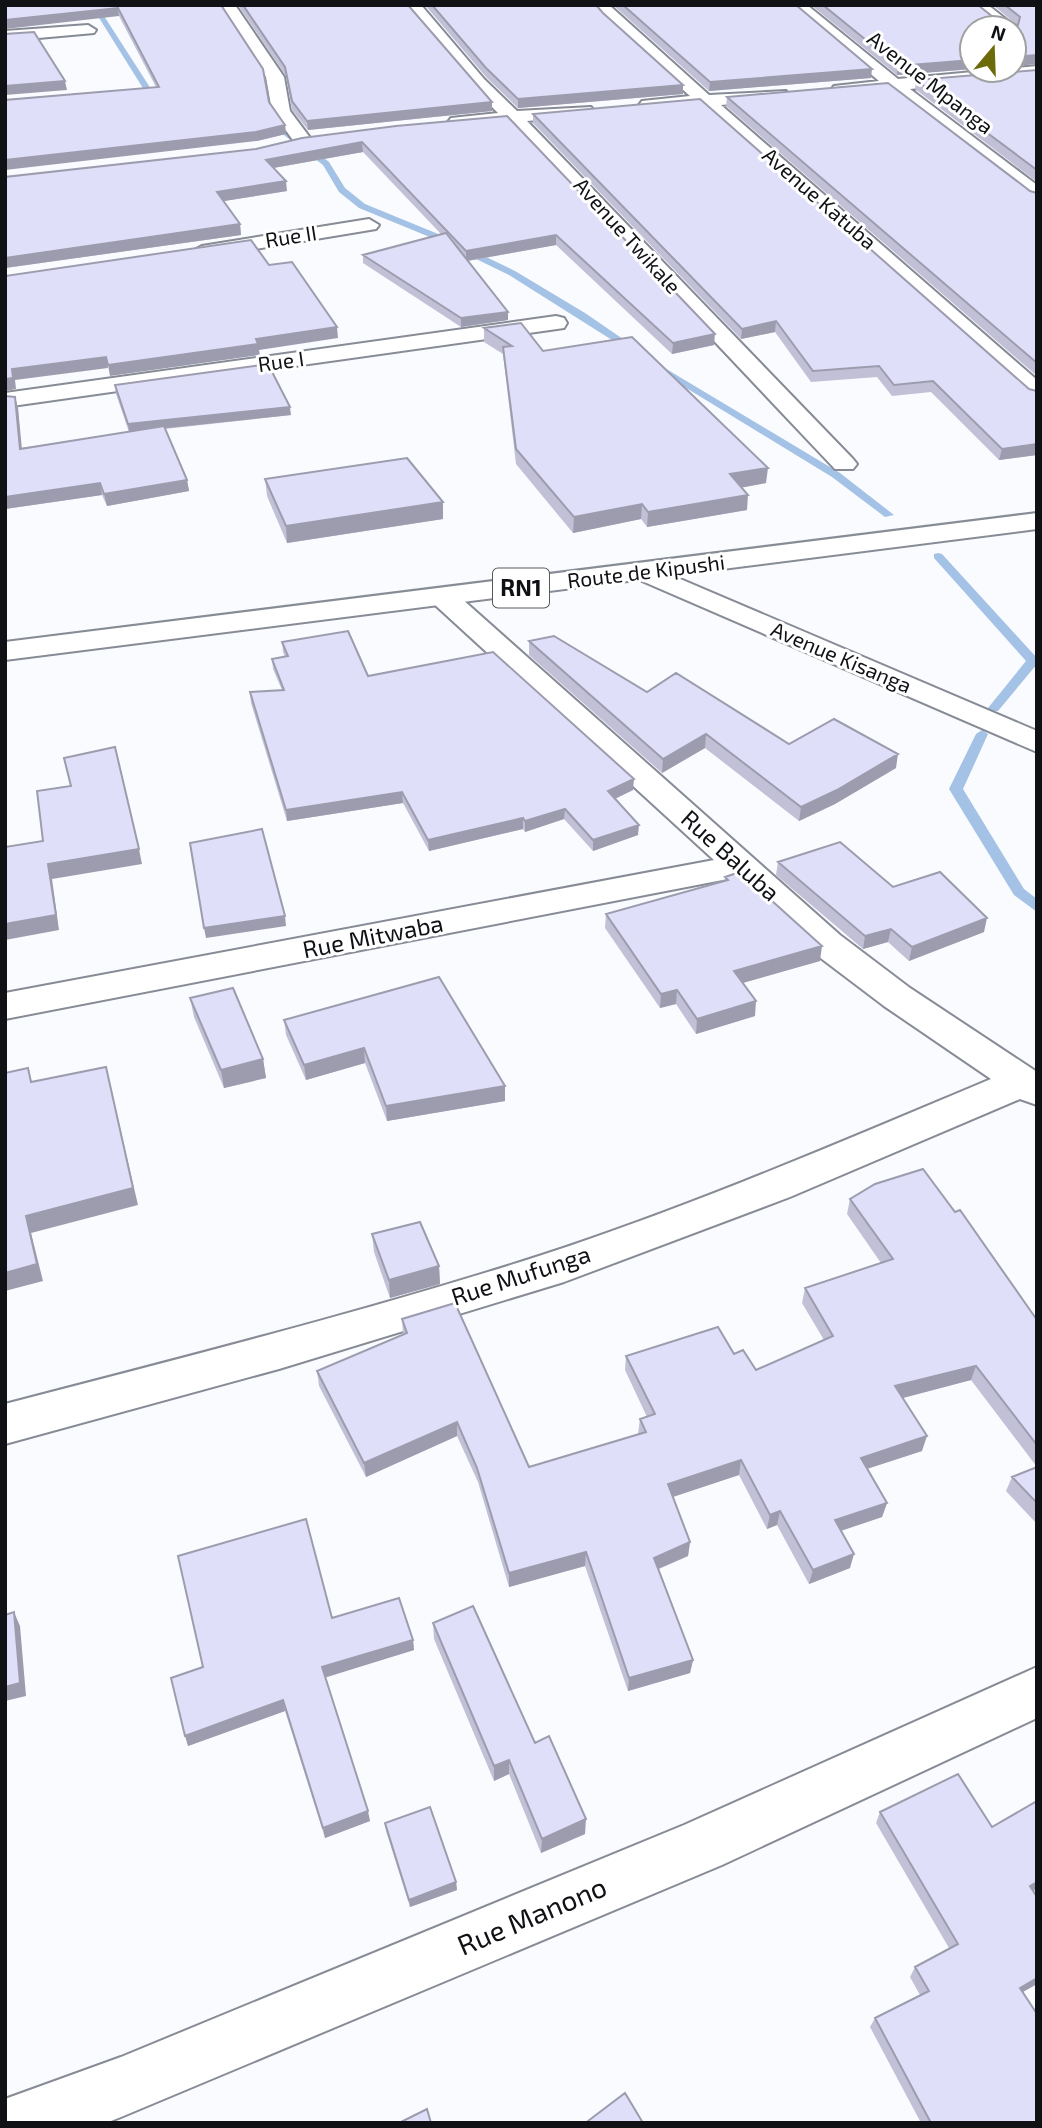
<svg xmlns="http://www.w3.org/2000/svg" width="1042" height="2128" font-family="'Exo 2',sans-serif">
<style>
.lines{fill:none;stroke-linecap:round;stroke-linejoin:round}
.stream{fill:#a4c2e5;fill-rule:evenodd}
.minor-casing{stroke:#868b95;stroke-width:4}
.highway-casing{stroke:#868b95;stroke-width:4}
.minor{fill:#fff;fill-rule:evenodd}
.highway{fill:#fff;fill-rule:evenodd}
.wall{fill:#c1c0d6}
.shaded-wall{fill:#9d9cae}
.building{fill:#e0dff9;stroke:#9d9cae;stroke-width:2}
.labels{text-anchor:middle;stroke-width:6;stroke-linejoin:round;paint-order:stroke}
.far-street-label{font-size:21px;fill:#0f1114;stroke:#fff}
.shield{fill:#fff;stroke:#57585a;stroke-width:2}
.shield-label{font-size:23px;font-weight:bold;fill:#0f1114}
.street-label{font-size:24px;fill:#0f1114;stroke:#fff}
.near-street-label{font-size:28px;fill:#0f1114;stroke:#fff}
</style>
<rect width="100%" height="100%" fill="#fafbfe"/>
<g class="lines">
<!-- stream -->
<path class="stream" d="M91 5H97L151 89 163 88 166 92 146 93Z
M267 118H273L329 162 345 188 365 204 443 236 515 271 585 313 639 350 631 352 509 275 437 240 359 208 339 192 323 165 267 122Z
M658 364 840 473 894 515 885 517 832 477 655 369 653 367Z
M938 553 942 554 1037 658V664L998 711H990L988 708 1026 661 934 558V554Z
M982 730 988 734 963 789 1024 889 1037 899V912L1014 895 949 789 976 734Z"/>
<!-- minor casing -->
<g class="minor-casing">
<path id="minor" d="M219 5H235L284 77 290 111 311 139 309 143H295L272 111 266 77Z
M404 5H421L484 79 517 111 591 107 594 111 591 115 585 116 527 121 853 459 857 464 853 469H835L508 123 451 126 448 122 451 118 498 113 472 87Z
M593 5H609L709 95 786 91 789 95 786 99 780 100 721 105 1037 380V400L1028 398 701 106 642 109 639 105 642 101 690 96 604 20Z
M789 5H807L898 79 1037 66V76L910 89 1037 185V201L1030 199 890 90 834 94 831 90 834 86 879 81Z
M969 5H988L1017 28 1014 32V28H998Z
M88 25 96 30 94 33 5 41V31Z
M369 219 379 225 376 229 202 258 191 252 202 246Z
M556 316 564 318 567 323 564 328 5 407V393Z
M645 564 1037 731V752L635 578 631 572 635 566Z
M443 588 453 591 840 935 910 988 1037 1072V1105L1020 1099 790 1197 564 1282 279 1369 5 1444V1404C184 1357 365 1312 542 1255 695 1205 843 1141 991 1079L884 1006 814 953 733 878 5 1019V993L714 860 433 603 429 597 433 591Z
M1037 1667V1718L722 1865 121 2117 106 2123H5V2099L121 2057 684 1825Z"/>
</g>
<!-- highway casing -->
<g class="highway-casing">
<path id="highway" d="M1037 513V529L5 660V642Z"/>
</g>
<!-- minor -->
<use href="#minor" class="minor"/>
<!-- highway -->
<use href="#highway" class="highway"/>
</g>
<!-- wall -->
<path class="wall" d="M5 5H221L269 102 285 125 286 134 257 141 156 87 119 16Z
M238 5H408L492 111 308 130 292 110 286 76Z
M425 5H596L603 13 683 85V94L518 108 486 77Z
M613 5H796L871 78 709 91Z
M811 5H978L998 21 1017 25 993 5H1037V64L897 75Z
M1037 70V182L915 89 916 80Z
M727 97 1037 193V376L726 106Z
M533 114 1029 389 1037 391V455L999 460 931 392 892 396 877 377 811 382 775 332 741 339 533 123Z
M507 116 714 345 672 354 556 245 468 261 508 320 461 327 363 263V255L441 234 363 152 274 168 287 191 224 201 240 224 241 235 5 268 256 149Z
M484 328 543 351 766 483 742 487 747 510 647 527 641 519 573 533 516 464 503 354 484 342Z
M115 385 291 415 165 429 187 480 189 491 107 506 102 495 5 509V396L15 397 18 408 21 448 129 432 116 394Z
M265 479 443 502V519L287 543 267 496Z
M529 641 647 692 789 744 896 768 835 804 799 821 705 748 662 773 529 655Z
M282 642 368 676 633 790 615 799 638 835 593 851 564 819 525 832 523 829 429 851 403 803 287 821 251 703 250 692 282 690 273 669 272 659 285 657 283 652Z
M778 862 893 887 984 932 909 961 888 942 863 949 776 875Z
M725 877 820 961 742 983 755 1016 696 1034 676 1004 660 1008 605 928 606 914 725 880Z
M190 998 263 1059 266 1078 224 1088 194 1017Z
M284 1020 505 1086V1101L387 1121 365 1063 306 1080 286 1035Z
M850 1199 955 1212 1037 1320V1467L971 1380 903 1398 922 1451 867 1469 887 1503 882 1517 841 1531 850 1568 809 1584 777 1525 767 1529 739 1475 673 1496 690 1542 688 1556 659 1569 693 1660 690 1673 628 1691 585 1566 509 1587 478 1482 457 1436 366 1477 319 1386 317 1371 403 1334 402 1319 529 1467 638 1434 640 1419 647 1417 625 1370 626 1356 734 1354 756 1370 824 1340 802 1303 805 1288 881 1263 847 1214Z
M372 1234 439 1266 440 1284 390 1298 374 1252Z
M1037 1467V1524L1006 1491 1012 1477Z
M332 1618 413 1640 414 1650 325 1677 370 1821 325 1838 285 1711 188 1746 203 1667Z
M433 1623 535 1743 585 1834 541 1853 509 1774 494 1781 434 1639Z
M880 1812 1033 1891 1037 1897V1984L1023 1992 1037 2123H921L870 2027 875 2018 920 1995 910 1977 915 1967 949 1948 876 1823Z
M385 1823 456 1882 457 1890 410 1907 386 1831Z"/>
<!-- shaded-wall -->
<path class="shaded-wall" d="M118 8 119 16 5 29V20Z
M1037 55V64L1014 66V57Z
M972 60V69L897 75 898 66Z
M872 69 871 78 709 91 710 82Z
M65 81 67 90 5 95V86Z
M683 85V94L518 108V99Z
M492 102V111L308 130 307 121Z
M285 125 286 134 257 141 5 170V160Z
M362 142 363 152 267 169 266 160Z
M286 181 287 191 218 202 217 192Z
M240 224 241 235 5 268V258Z
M556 235V245L466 261V251Z
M508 312V320L461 327V318Z
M776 321 775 332 741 339 742 329Z
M337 327 338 338 259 350 260 355 110 376 108 365 256 339Z
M715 334 714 345 672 354 673 343Z
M106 357 108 368 15 380 16 389 5 391V379L12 369Z
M15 397 18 408 23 460 20 449Z
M290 407 291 415 129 432 128 424Z
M1037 444V455L999 460 1002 449Z
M768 468 766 483 729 490 730 474Z
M187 480 189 491 107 506 104 494Z
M100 483 102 495 5 509V497Z
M748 495 747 510 647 527 648 512Z
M443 502V519L287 543 286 526Z
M642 504 641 519 573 533 574 517Z
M706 734 705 748 662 773 663 759Z
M898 754 896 768 835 804 799 821 801 807Z
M634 779 633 790 608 802V791Z
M402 792 403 803 287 821 286 810Z
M565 809 564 819 525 832V821Z
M523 818V829L429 851 428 840Z
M639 825 638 835 593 851V840Z
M139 849 142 864 52 879 59 930 5 940V924L48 864Z
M285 916 286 926 206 938 204 928Z
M987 918 984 932 909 961 912 947Z
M891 929 888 942 863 949 865 936Z
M822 946 820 961 732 986 734 971Z
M677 990 676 1004 660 1008 661 994Z
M756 1001 755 1016 696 1034 697 1019Z
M364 1048 365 1063 306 1080 304 1065Z
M263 1059 266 1078 224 1088 221 1070Z
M106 1067 138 1205 31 1233 43 1281 5 1291V1273L26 1216Z
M505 1086V1101L387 1121 386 1106Z
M439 1266 440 1284 390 1298 389 1280Z
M976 1366 971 1380 891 1401 895 1386Z
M457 1422V1436L366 1477 364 1463Z
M927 1436 922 1451 857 1472 861 1458Z
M741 1460 739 1475 667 1499 668 1484Z
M887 1503 882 1517 831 1534 835 1520Z
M780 1511 777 1525 767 1529 770 1515Z
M690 1542 688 1556 653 1571 654 1558Z
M586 1552 585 1566 509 1587V1573Z
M854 1554 850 1568 809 1584 813 1570Z
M14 1612 20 1626 26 1696 5 1701V1687Z
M413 1640 414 1650 324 1678 322 1667Z
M693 1660 690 1673 628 1691 629 1678Z
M283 1700 285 1711 188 1746 185 1736Z
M509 1760V1774L494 1781V1766Z
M368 1811 370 1821 325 1838 323 1828Z
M586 1819 585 1834 541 1853 542 1839Z
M456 1882 457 1890 410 1907 409 1900Z
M1037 1882V1889L1023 1896 1030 1886Z
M1037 1978V1984L1014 1997 1020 1988Z"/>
<!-- building -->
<path class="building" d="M5 5H221L263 69 269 102 285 125 256 132 5 160V100L159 87 118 8 5 20Z
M243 5H408L492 102 307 121 292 101 285 67Z
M432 5H596L603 13 683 85 518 99 486 68Z
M623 5H796L872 69 710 82Z
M823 5H978L998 21 1018 25 1020 17 1005 5H1037V55L1014 57V28H972V60L898 66Z
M34 32 65 81 5 86V34Z
M1037 70V170L916 80Z
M888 83 1030 191 1037 193V363L727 97Z
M700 99 1029 389 1037 391V444L1002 449 933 381 894 385 879 366 813 371 776 321 742 329 533 114Z
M507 116 715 334 673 343 556 235 466 251 362 142 266 160 286 181 217 192 240 224 5 258V177L256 149 302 138 396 126Z
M446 233 508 312 461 318 363 255Z
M251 240 269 265 292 262 337 327 256 339 258 344 108 365 106 357 12 369 13 378 5 379V276Z
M521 323 543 351 632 337 768 468 730 474 748 495 648 512 642 504 574 517 516 449 503 347 512 346 484 328Z
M268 364 290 407 128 424 115 385Z
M5 396 15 397 20 449 164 426 187 480 104 494 100 483 5 497Z
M407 458 443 502 286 526 265 479Z
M348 631 368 676 493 652 634 779 608 791 639 825 593 840 565 809 525 821 523 818 428 840 402 792 286 810 250 692 284 690 272 659 288 656 282 642Z
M554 636 647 692 676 673 789 744 834 719 898 754 837 790 801 807 706 734 663 759 529 641Z
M115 747 139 849 48 864 56 915 5 924V847L43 841 37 791 71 786 64 758Z
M262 829 285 916 204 928 190 843Z
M840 842 893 887 940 872 987 918 912 947 891 929 865 936 778 862Z
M740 872 822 946 734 971 756 1001 697 1019 677 990 661 994 606 914 728 880 725 877Z
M439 977 505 1086 386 1106 364 1048 304 1065 284 1020Z
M233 988 263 1059 221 1070 190 998Z
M106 1067 133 1188 26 1216 37 1264 5 1273V1073L28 1068 31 1082Z
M923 1169 955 1212 960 1210 1037 1320V1445L976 1366 895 1386 927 1436 861 1458 887 1503 835 1520 854 1554 813 1570 780 1511 770 1515 741 1460 668 1484 690 1542 654 1558 693 1660 629 1678 586 1552 509 1573 477 1468 457 1422 364 1463 317 1371 407 1333 402 1319 455 1303 529 1467 646 1432 640 1419 655 1414 626 1356 718 1327 734 1354 743 1350 756 1370 833 1336 805 1288 893 1259 850 1199 875 1184Z
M420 1222 439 1266 389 1280 372 1234Z
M1037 1467V1503L1012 1477Z
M306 1519 332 1618 399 1598 413 1640 322 1667 368 1811 323 1828 283 1700 185 1736 171 1678 203 1667 178 1556Z
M473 1606 535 1743 549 1736 586 1819 542 1839 509 1760 494 1766 433 1623Z
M14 1612 20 1683 5 1687V1615Z
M958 1774 992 1827 1037 1801V1882L1030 1886 1037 1897V1978L1020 1988 1037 2014V2123H931L875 2018 929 1991 915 1967 958 1944 880 1812Z
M430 1807 456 1882 409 1900 385 1823Z
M625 2093 643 2123H589L588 2121Z
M427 2109 431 2123H399Z"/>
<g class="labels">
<!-- far-street labels -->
<g class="far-street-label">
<text transform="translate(930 83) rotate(38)" y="7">Avenue Mpanga</text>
<text transform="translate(819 199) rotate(41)" y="7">Avenue Katuba</text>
<text transform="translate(627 236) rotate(48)" y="7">Avenue Twikale</text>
<text transform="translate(291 237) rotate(-9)" y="7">Rue II</text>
<text transform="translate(281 362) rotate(-8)" y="7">Rue I</text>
<text transform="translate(646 572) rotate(-7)" y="7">Route de Kipushi</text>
<text transform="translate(841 658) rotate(23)" y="7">Avenue Kisanga</text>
</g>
<!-- shield labels -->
<rect class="shield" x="493" y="568.5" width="56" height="39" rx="5"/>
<g class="shield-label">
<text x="521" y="596">RN1</text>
</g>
<!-- street labels -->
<g class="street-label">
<text transform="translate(730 856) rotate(42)" y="8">Rue Baluba</text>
<text transform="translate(373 937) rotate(-11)" y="8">Rue Mitwaba</text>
<text transform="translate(521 1276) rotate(-18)" y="8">Rue Mufunga</text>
</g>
<!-- near-street labels -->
<g class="near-street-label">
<text transform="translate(532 1916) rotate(-23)" y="10">Rue Manono</text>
</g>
</g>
<!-- border -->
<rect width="1042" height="2128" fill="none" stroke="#0f1114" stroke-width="14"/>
<!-- north arrow -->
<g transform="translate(993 49) rotate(19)"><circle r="33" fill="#ffffff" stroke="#9fa0a1" stroke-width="2"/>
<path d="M0-5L12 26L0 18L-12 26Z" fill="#6d6b09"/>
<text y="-10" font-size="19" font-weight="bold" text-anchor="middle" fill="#0f1114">N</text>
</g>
</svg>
